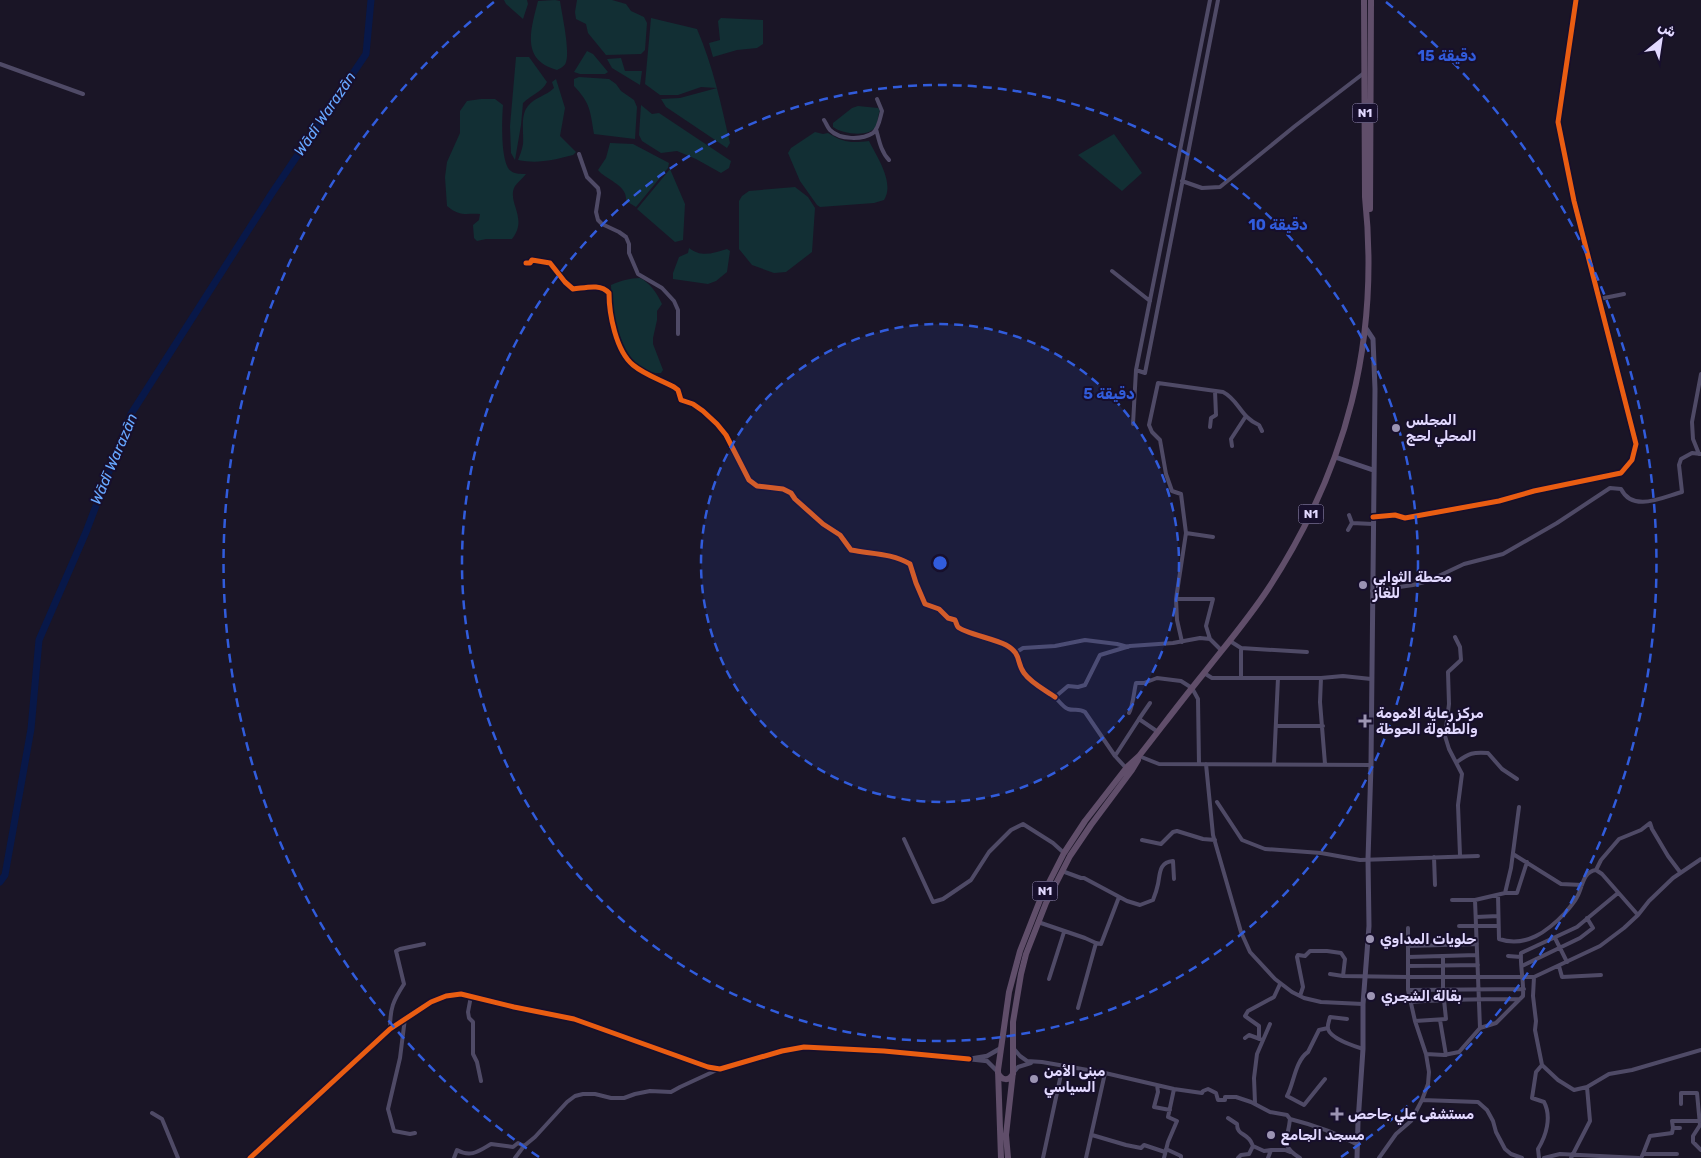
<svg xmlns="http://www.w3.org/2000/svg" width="1701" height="1158" font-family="Rubik,'Noto Naskh Arabic',sans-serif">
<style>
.green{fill:#122f34}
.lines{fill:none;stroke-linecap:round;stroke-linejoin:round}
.river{stroke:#081849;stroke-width:7}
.minor{stroke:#4f4a66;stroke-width:4}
.tertiary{stroke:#4f4a66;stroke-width:4.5}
.secondary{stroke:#534d6c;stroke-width:5}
.trunk{stroke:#604e6a;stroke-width:6}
.cycleway-casing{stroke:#170f2c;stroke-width:8}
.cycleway{stroke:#e95d12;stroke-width:5}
.ring{fill:none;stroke:#315cdc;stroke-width:2.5;stroke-dasharray:9 6}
.poi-dot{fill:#9c94b3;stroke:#170f2c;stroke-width:2}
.labels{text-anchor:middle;stroke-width:4;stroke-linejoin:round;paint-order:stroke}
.shield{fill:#170f2c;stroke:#a59cc0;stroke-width:1}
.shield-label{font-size:12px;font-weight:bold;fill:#e2d9ff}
.poi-label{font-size:14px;font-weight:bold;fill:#e2d9ff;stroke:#170f2c;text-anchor:start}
.water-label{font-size:15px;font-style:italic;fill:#67a7ff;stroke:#170f2c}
.centre{fill:#315cdc;stroke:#170f2c;stroke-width:2.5}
.ring-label{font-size:15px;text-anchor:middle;font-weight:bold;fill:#315cdc;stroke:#170f2c;stroke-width:4;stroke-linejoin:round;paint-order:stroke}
</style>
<rect width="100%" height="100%" fill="#1a1526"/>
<!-- green -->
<path class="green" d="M504 0H527L528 4 523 19 506 4Z
M555 0 560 1C562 15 570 50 566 62 565 66 561 68 557 70 520 60 531 29 538 1Z
M577 0H612L626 4 631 11 644 17 647 23 645 50 641 54 606 55 588 33 586 24 576 19 575 12Z
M651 18 697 29C713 66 721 104 730 143L727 148 666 107 661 99 680 98 717 88 701 87 678 95H660L645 84Z
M721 18 763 20V44L757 48 737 50 713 57 709 43 720 40 718 21Z
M587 51 593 54 608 72 605 74H580L574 72Z
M516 57H529L547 82C542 92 531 95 523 103L521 125 515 160 511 153 510 126Z
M621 58 625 71H642L640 85 612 68 607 59Z
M579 77 609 79 616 84 621 91 634 100 637 107 635 139 594 134C590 111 591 104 574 86V79Z
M556 79 565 108 560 136 576 152 573 155C553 160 538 164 518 160 520 155 522 150 523 144 524 133 520 115 528 106 535 97 546 96 554 88L552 82Z
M481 99H495L503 105C502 118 500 164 511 171 514 174 522 174 526 174 523 178 518 182 515 186 506 202 529 218 512 239H486L477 241 474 238 473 225 479 220 480 214C465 213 460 217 447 206L445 177 447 162 460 133V111L467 101Z
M641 105 652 114 659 113 731 161 729 168 721 173 696 159 677 151 661 153 642 141 639 135Z
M858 106 878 108 880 110C878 115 878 122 876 126 870 138 842 134 833 127V123L852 108Z
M815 132 823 134 828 133C844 143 851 143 869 141 877 157 895 183 884 200L874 203 820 207 817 205 800 181 788 153 791 148Z
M1114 134 1142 173 1122 191 1078 155Z
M610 143 633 144 669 163 668 168 636 207 626 201C628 185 606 180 598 170L606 158Z
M670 169 685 204 683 240 675 242 637 209Z
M795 187 808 197 815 208 812 252 786 272 774 273 752 265 739 249V201L742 196 749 191Z
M689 248C702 258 713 253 727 249L730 251 727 272 716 281 708 284 673 279V273L679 257 688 253Z
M640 278C650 283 657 293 662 304L657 311V320L653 338V344L663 370 661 373C622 375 612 314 611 285 620 281 630 278 640 278Z"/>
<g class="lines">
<!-- river -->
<path class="river" d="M0 882 5 875 31 729 39 640 86 532 131 414 272 193 366 54 371 0"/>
<!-- minor -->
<path class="minor" d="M0 64 83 94
M824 120C826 123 828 128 830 130 840 140 862 140 873 133 879 128 880 118 882 111L877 99
M876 129C879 140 881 152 889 160
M579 154 587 177 598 188 599 193 596 212 598 220 602 224 619 232 626 237 629 244V253L638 274 662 288 674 301 678 310V334
M1182 181 1202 188 1220 187 1295 126 1364 73
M526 263H530L532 260 550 263 565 282 573 289C585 288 600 283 609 293 609 314 616 351 633 365 645 375 661 380 674 387L678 390 681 400 693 404 703 411 717 424 726 435 749 480 757 486 783 489 791 493 795 499 823 524 840 535 851 550C871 554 892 553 910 564L916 583 925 604 939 609 948 618 955 620C956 622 957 626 958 627 964 633 995 639 1006 645 1022 654 1016 662 1024 673 1031 683 1045 690 1055 697
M1112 271 1150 301
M1599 299 1624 294
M1136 370 1145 373 1218 0
M1133 424 1136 370 1210 0
M1210 427 1211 418 1216 415 1215 391
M1232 446 1231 439 1246 416
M1699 454 1693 439 1692 422 1701 374
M1349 515 1352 523 1373 524
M1373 517 1395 515 1405 518 1499 501 1534 491 1621 473 1632 460 1636 444 1574 201 1558 122 1576 0
M1348 530 1352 523
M1186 533 1181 494 1172 491 1166 474 1160 440 1152 432 1149 425 1158 383 1223 392C1239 400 1240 417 1259 425L1262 431
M1372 591 1413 585 1428 581 1464 564 1503 554 1557 523 1610 488 1621 489C1633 513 1663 497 1682 492L1679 465 1681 459 1692 453 1701 454
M1176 599H1213L1206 626 1210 639
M1455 637 1460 647 1461 660 1448 672 1449 704 1445 736 1449 749 1462 774 1458 805 1460 855
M1230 641 1241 648 1307 652
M1182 642 1177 620 1176 599 1186 533 1213 537
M1015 653 1023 648 1055 646 1085 640 1117 644 1128 647
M1204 673 1212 678H1321L1343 676 1371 679
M1241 678V648
M1321 678 1320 702 1325 764
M1150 703 1139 719 1158 732
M1129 713C1133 706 1134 691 1136 683H1144L1157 678 1181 681 1192 688 1198 699 1199 764
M1276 726H1323
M1115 756 1139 719
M1139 756 1159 764 1371 765
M1457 762C1469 753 1473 752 1488 753L1502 769 1517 779
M1206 764 1213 835 1241 932 1250 952 1275 979 1292 992 1304 998 1321 1002 1363 1004
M1274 764 1278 678
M1126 768 1115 756 1085 712C1079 708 1074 711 1068 709 1063 707 1059 701 1055 697L1068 686 1078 687 1085 685 1100 655 1130 646 1173 643 1200 638 1210 639 1222 651
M1217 802 1242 840 1265 849 1321 853 1360 860 1478 856
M904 839 933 902 943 899 971 880 989 852 1011 830 1023 824 1053 843 1064 853
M1142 840 1161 844 1173 832 1177 831 1203 839 1215 840
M1513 854 1561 884 1582 885
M1434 857 1435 885
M1596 870 1601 860 1619 839 1641 830 1650 823 1652 829 1668 856 1680 872
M1062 871 1081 878H1084L1127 901 1140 905 1153 900C1155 895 1157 889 1158 884 1160 874 1159 862 1173 861L1174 879
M1505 893 1511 868 1519 807
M1498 895 1499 939C1526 948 1548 931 1565 913 1569 908 1574 903 1577 897 1583 887 1582 872 1596 870L1602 874 1638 915
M1452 900H1475L1505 893H1517L1527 862
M1475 900 1480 1028
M1476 917 1498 916
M1038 922 1085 938 1096 943
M1459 926H1498
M1555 938 1567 962
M1408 946 1477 944
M1508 956 1521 957
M1408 957 1477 955
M1408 966 1478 965
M1522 966 1580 938 1593 928 1587 918
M1559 966 1562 977 1601 975
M1330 974 1343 976 1408 977H1534L1600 946 1624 928 1638 915 1649 901 1673 878 1701 859
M1534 977 1533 996 1536 1021 1535 1030 1542 1065 1558 1080 1574 1090 1587 1087 1609 1074 1632 1070 1701 1050
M1049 979 1064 932
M1408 990 1524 989
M471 996 468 1012 469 1018 473 1022V1054L477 1062 481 1081
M1300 996 1303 987 1297 957 1298 955 1305 956 1310 951H1327L1341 953 1345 959 1343 976
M1411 1002C1447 999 1483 999 1520 999
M1078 1008 1096 943 1101 944 1119 897
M405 1018 400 1058 388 1109 394 1131 410 1134 415 1133
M1347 1019 1330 1017C1329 1021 1327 1026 1328 1029 1331 1039 1354 1046 1363 1049
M1440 1020 1446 1055
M1415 1021 1446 1019 1443 990V956
M390 1029C390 1008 393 1001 404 984L396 951 400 949 424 944
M1245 1038 1249 1035 1260 1039
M1259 1039V1026L1245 1016 1248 1011 1274 997 1280 984
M1014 1049 1020 1056 1027 1061 1042 1062 1105 1073 1174 1089 1202 1093 1203 1091 1208 1089 1216 1093 1218 1100H1225V1097H1236L1251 1102 1270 1112 1287 1115 1290 1119C1288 1140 1279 1145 1300 1158
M1426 1054 1444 1055 1459 1052 1480 1028 1496 1023 1523 996C1524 981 1520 967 1521 953L1577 927 1618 893
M1014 1072 1018 1067 1031 1063
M1325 1079 1304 1105 1287 1096C1294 1083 1295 1061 1308 1052L1319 1030 1328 1028
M1157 1085 1158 1092 1154 1107 1170 1110
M1422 1100 1478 1102 1487 1110 1493 1121 1496 1132 1505 1149 1511 1154 1522 1158
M1255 1103 1254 1078 1257 1054 1270 1024
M1681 1104V1093H1697L1700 1125 1693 1136V1142L1701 1150
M152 1113 162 1119 178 1158
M1228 1118 1237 1124C1237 1134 1244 1133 1249 1139 1251 1141 1252 1144 1253 1146
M1290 1119C1314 1125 1337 1133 1358 1145
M1673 1128 1672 1121H1700
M1092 1135 1126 1145 1141 1148 1144 1145 1165 1152
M1166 1149 1181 1156V1158
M1643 1154 1650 1136 1672 1133 1673 1128H1680
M1642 1156 1643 1154H1677
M454 1158 457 1150C471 1158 479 1151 491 1144L513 1147 518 1143 524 1146
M515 1158 524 1146 535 1137 567 1102 575 1096 583 1094H595L611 1098H624L635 1094 650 1091 671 1092 680 1087 719 1069
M1043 1158 1063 1065
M1086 1158 1105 1073
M1164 1158 1168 1142 1177 1121 1168 1117 1174 1089
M1238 1158 1241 1155 1249 1154 1253 1146 1264 1151 1271 1150
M1268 1158 1271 1150H1285L1290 1152
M1379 1158 1396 1134 1411 1121 1422 1100 1428 1084 1429 1072 1426 1054 1415 1021 1408 990V928
M1539 1158 1538 1149C1546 1136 1552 1117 1544 1102L1532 1098 1536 1072 1542 1065
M1544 1158 1560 1154 1639 1158
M1571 1158 1590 1121 1587 1087"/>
<!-- tertiary -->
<path class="tertiary" d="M998 1072 987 1061 969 1059 987 1056 1001 1048
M250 1158 390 1029 431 1002 446 996 461 994 514 1007 574 1019 708 1067 720 1069 782 1051 804 1047 884 1051 969 1059"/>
<!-- secondary -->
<path class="secondary" d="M1335 457 1373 470
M1357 1158 1358 1122 1363 1049V1004L1369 926 1368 859 1371 765 1375 389 1373 339 1365 327"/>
<!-- trunk -->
<path class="trunk" d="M1370 209 1371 0
M998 1073C1002 1081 1009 1081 1013 1074
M1001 1158 998 1070 1009 992 1020 951 1040 900 1064 853 1085 821 1127 767 1139 756C1161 728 1182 700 1204 673 1226 645 1249 618 1268 589 1347 468 1380 341 1365 197L1364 0
M1008 1158 1006 1135 1013 1072V1022L1021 974 1026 954 1046 903 1070 856 1091 825 1132 770 1138 760"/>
<!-- cycleway casing -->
<g class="cycleway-casing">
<path id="cycleway" d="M526 263H530L532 260 550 263 565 282 573 289C585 288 600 283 609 293 609 314 616 351 633 365 645 375 661 380 674 387L678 390 681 400 693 404 703 411 717 424 726 435 749 480 757 486 783 489 791 493 795 499 823 524 840 535 851 550C871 554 892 553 910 564L916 583 925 604 939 609 948 618 955 620C956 622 957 626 958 627 964 633 995 639 1006 645 1022 654 1016 662 1024 673 1031 683 1045 690 1055 697
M1373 517 1395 515 1405 518 1499 501 1534 491 1621 473 1632 460 1636 444 1574 201 1558 122 1576 0
M250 1158 390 1029 431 1002 446 996 461 994 514 1007 574 1019 708 1067 720 1069 782 1051 804 1047 884 1051 969 1059"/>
</g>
<!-- cycleway -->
<use href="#cycleway" class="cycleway"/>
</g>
<!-- distance rings -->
<circle cx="940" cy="563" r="239" fill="#315cdc" fill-opacity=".12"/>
<g class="ring">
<circle cx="940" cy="563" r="239"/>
<circle cx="940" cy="563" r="478"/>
<path d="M539 1157A717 717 0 0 1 494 2M1386 2A717 717 0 0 1 1341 1157"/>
</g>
<!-- markers -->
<g class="poi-dot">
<circle cx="1396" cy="428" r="5"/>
<circle cx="1363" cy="585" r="5"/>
<path d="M1362.5 713.5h5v5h5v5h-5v5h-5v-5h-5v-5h5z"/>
<circle cx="1370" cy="939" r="5"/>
<circle cx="1371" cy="996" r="5"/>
<circle cx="1034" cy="1079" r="5"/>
<path d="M1334.5 1106.5h5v5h5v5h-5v5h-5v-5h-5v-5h5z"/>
<circle cx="1271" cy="1135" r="5"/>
</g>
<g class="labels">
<!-- shield labels -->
<g class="shield">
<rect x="1352.5" y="103.5" width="25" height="19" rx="4"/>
<rect x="1298.5" y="504.5" width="25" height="19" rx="4"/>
<rect x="1032.5" y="881.5" width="25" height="19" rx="4"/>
</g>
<g class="shield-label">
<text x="1365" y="117">N1</text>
<text x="1311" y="518">N1</text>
<text x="1045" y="895">N1</text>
</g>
<!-- poi labels -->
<g class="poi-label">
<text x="1406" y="425">المجلس<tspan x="1406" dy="16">المحلي لحج</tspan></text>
<text x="1373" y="582">محطة الثوابي<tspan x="1373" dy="16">للغاز</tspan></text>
<text x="1376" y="718">مركز رعاية الامومة<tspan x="1376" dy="16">والطفولة الحوطة</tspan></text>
<text x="1380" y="944">حلويات المداوي</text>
<text x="1381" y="1001">بقالة الشجري</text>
<text x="1044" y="1076">مبنى الأمن<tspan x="1044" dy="16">السياسي</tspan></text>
<text x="1348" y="1119">مستشفى علي جاحص</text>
<text x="1281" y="1140">مسجد الجامع</text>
</g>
<!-- water labels -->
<g class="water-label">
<text transform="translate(325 114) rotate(-56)" y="5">Wādī Warazān</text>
<text transform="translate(114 459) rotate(-67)" y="5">Wādī Warazān</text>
</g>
</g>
<circle cx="940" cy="563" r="8" class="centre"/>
<g class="ring-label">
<text x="1447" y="61">15 دقيقة</text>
<text x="1278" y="230">10 دقيقة</text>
<text x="1109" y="399">5 دقيقة</text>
</g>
<!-- north arrow -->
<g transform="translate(1661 40) rotate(30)" stroke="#170f2c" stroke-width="4" paint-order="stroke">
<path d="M0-4L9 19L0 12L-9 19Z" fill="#e2d9ff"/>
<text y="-8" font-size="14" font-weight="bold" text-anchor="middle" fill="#e2d9ff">ش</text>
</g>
</svg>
